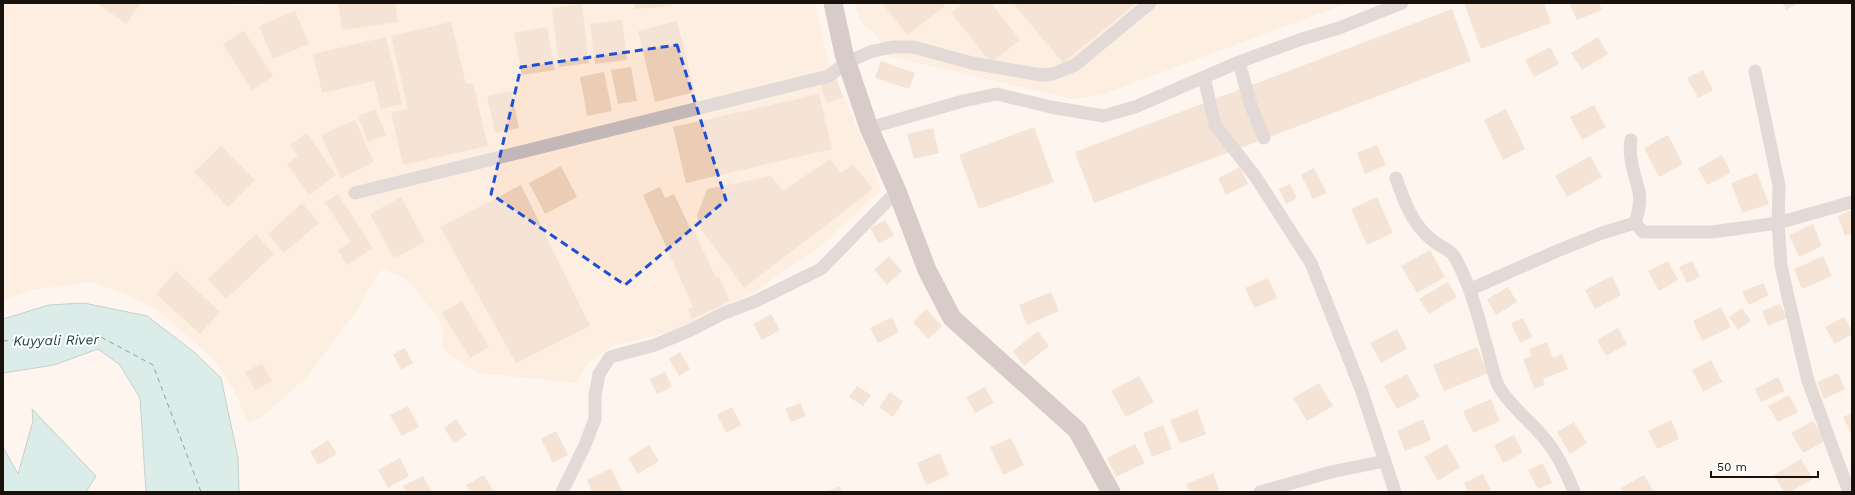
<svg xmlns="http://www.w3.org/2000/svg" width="1855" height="495" font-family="'Work Sans',sans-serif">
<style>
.built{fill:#fce5d3}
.water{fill:#b2dfe2;stroke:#84a1a2}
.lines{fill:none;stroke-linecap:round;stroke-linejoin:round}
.ferry{stroke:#113b3e;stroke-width:1;stroke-dasharray:5 4;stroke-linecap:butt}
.building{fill:#ebcdb5}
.minor{stroke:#c4b7b8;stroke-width:13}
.secondary{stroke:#ab989a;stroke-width:19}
.marked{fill:none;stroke:#1d4ed8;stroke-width:3;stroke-dasharray:8 5;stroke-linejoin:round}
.labels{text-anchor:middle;stroke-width:4;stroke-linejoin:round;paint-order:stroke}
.water-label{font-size:14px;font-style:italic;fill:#113b3e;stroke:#fff}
</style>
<rect width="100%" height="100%" fill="#fef5ee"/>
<!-- built -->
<path class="built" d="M3 3H201L256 6 270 3H815L828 60 870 157 881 190 822 245 753 293 677 330 612 346 587 364 576 383 479 373 447 353 441 344 444 335 438 318 406 279 381 268 358 309 308 376 261 418 248 423 232 386 212 358 159 311 127 295 91 282 33 290 3 300Z
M854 3H1348L1101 95 1072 99 888 56 875 33 862 24Z"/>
<!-- water -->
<path class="water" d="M84 303 147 316 194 352 221 378 238 458 239 492H146L140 398 120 365 98 349 54 365 3 373V319L49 305Z
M32 409 96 476 86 492H3V447L18 474 33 421Z"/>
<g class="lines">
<!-- ferry -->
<path class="ferry" d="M3 341 99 336 153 365 201 492"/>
</g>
<!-- building -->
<path class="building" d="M97 3H141L126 24Z
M338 3H395L398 22 342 30Z
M635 3H671L672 6 635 9Z
M882 3H943L945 6 907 35Z
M964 3H991L1020 40 991 63 951 13Z
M1013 3H1136L1063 63Z
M1464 3H1544L1551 23 1481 49Z
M1569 3H1599L1602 10 1577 20Z
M1782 3H1798L1786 10Z
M582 4 589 63 559 67 552 8Z
M1452 9 1471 61 1094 203 1075 152Z
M295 11 309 44 273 59 259 26Z
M622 20 627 60 595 64 590 24Z
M677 21 695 92 655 102 638 31Z
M451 22 466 84 473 83 488 146 403 165 391 112 408 109 391 36Z
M547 27 555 70 522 75 514 33Z
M244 31 273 76 252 90 223 44Z
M386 37 402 104 381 109 374 81 322 93 313 54Z
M1598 37 1608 54 1582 70 1571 53Z
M1550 47 1559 64 1534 77 1525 60Z
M881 61 915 73 909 89 875 78Z
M631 67 637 101 618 104 611 70Z
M1703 70 1713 90 1698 98 1687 78Z
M604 72 612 111 587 116 580 77Z
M836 78 843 97 827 103 820 83Z
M511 91 519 128 495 133 487 96Z
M819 94 832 149 686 183 673 127Z
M1594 105 1606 127 1582 140 1570 117Z
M375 109 386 135 368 142 358 116Z
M1506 109 1525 149 1503 160 1484 120Z
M355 120 374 162 341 178 321 135Z
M1034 127 1054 182 979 209 959 155Z
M933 128 939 153 914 159 907 134Z
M307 133 336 175 309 195 287 164 298 156 290 145Z
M1668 135 1683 164 1659 177 1644 148Z
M1377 145 1386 165 1365 174 1357 153Z
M221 146 255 180 228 207 194 172Z
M1722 155 1731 173 1707 185 1698 168Z
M1590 156 1602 177 1567 197 1555 176Z
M830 159 841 173 853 164 873 189 744 288 700 228 697 216 707 189 771 176 783 191Z
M561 166 577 197 545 214 529 183Z
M1240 167 1248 184 1226 195 1218 178Z
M1314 168 1327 193 1313 199 1301 175Z
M1757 173 1769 204 1742 213 1731 183Z
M1290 184 1297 198 1286 204 1279 189Z
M521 185 590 326 516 363 440 227Z
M660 187 665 198 674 194 691 230 693 229 716 278 719 277 730 301 692 319 688 309 693 307 643 195Z
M338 194 373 248 347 265 338 250 351 242 325 202Z
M401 197 425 242 394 258 370 214Z
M1377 197 1393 233 1367 245 1351 209Z
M302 203 319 223 284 253 268 234Z
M1852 210V233L1845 236 1838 216Z
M885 220 894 235 879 244 870 228Z
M1813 224 1822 246 1799 257 1789 235Z
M256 234 274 254 226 299 208 279Z
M1430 250 1445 277 1417 293 1401 266Z
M889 256 902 271 887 285 874 270Z
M1823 256 1832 276 1802 289 1794 269Z
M1668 261 1678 280 1659 291 1648 271Z
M1692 261 1700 277 1687 283 1679 267Z
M176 271 220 312 200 334 156 294Z
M1612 276 1621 295 1595 309 1585 290Z
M1268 278 1277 298 1254 308 1245 288Z
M1448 282 1457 297 1429 314 1419 299Z
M1763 283 1769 295 1749 305 1742 292Z
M1508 287 1517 302 1496 315 1487 299Z
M1051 292 1059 311 1027 325 1019 305Z
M462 301 489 347 470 358 442 313Z
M1780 304 1787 318 1768 326 1762 311Z
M1721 307 1731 327 1702 341 1693 321Z
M1742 308 1751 321 1738 330 1729 317Z
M926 309 942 326 928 339 913 322Z
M771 314 780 330 762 340 753 324Z
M892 317 899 332 878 343 870 328Z
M1844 317 1852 331V334L1835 344 1825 327Z
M1523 318 1532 337 1520 343 1511 323Z
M1618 328 1627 344 1606 356 1597 340Z
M1397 329 1407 349 1381 363 1370 343Z
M1038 331 1049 346 1024 366 1013 351Z
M1547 342 1553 358 1562 354 1568 369 1543 379 1545 385 1534 389 1523 359 1531 356 1529 349Z
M1477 347 1488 373 1444 391 1433 365Z
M405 348 413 363 401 370 393 354Z
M680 352 690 369 679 376 669 359Z
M1711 360 1722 382 1703 392 1692 370Z
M262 363 272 381 255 390 245 372Z
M665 372 672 387 657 394 650 379Z
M1838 373 1845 389 1824 399 1817 382Z
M1407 374 1420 397 1397 409 1384 386Z
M1139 376 1154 402 1126 417 1111 391Z
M1778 377 1785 391 1761 402 1755 389Z
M1319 383 1333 406 1307 421 1293 398Z
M857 386 871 395 863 406 849 397Z
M985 387 994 403 975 413 966 397Z
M890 392 903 401 893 417 879 407Z
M1789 395 1798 412 1778 422 1768 406Z
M1491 399 1500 421 1473 433 1463 411Z
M800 403 806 416 791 422 785 409Z
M408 406 419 427 402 436 390 415Z
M732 407 741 425 726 433 717 415Z
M1197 409 1206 434 1180 444 1170 420Z
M1852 413V436L1843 417Z
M456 419 467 435 454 443 444 428Z
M1423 419 1431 440 1405 451 1397 431Z
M1671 420 1679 439 1657 449 1648 431Z
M1813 421 1825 441 1803 453 1791 433Z
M1574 422 1587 443 1570 454 1557 432Z
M1163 425 1172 449 1152 457 1143 433Z
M556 431 568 455 553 463 541 439Z
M1514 435 1523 453 1503 463 1494 445Z
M1011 438 1024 465 1003 475 990 447Z
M328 440 337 454 318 465 310 452Z
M1135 444 1145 463 1116 477 1107 458Z
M1447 444 1460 467 1438 481 1424 457Z
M649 445 659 461 638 474 628 458Z
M940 453 949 475 926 485 917 463Z
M400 458 409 476 388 488 378 470Z
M1801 459 1813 479 1790 492H1784L1774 475Z
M1543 463 1552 483 1538 489 1528 470Z
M611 468 622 491 592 492 587 480Z
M1213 473 1220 492H1189L1186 484Z
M1483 474 1492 492H1468L1464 483Z
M484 475 494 492H469L466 485Z
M1644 475 1654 492H1623L1621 488Z
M423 476 432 492H406L403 486Z
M840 486 843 492H825Z"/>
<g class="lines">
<!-- minor -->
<path class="minor" d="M1239 62 1250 103 1264 138
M1755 71 1779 186 1778 223 1781 265 1788 297 1808 381 1849 492
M1204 77 1215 125 1255 176 1311 263 1361 389 1395 492
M869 128 963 101 997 94 1051 107 1103 116 1135 107 1239 62 1302 39 1339 28 1402 3
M1396 178C1404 201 1412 224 1432 240 1438 246 1450 249 1454 256 1472 287 1479 321 1489 355 1492 365 1494 378 1499 387 1509 404 1526 418 1539 432 1555 449 1566 471 1574 492
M355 193 829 76 847 62 873 51 893 47H913L972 63 1041 75 1053 74 1075 65 1150 3
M1635 223 1643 232H1712L1778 223 1852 202
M1471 289 1557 251 1602 233 1635 223C1638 213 1641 203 1639 192 1635 174 1628 159 1631 140
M562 492 585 445 595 419V395L599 374 610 357 655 345 691 330 722 314 756 301 821 269 897 191
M1260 492 1331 472 1385 461"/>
<!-- secondary -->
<path class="secondary" d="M833 3 844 54 869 128 897 191 927 270 952 318 1077 430 1111 492"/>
</g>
<!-- marked area -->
<path d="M0 0H1855V495H0ZM677 45 726 200 625 285 491 194 521 67Z" fill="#fef5ee" fill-opacity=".55" fill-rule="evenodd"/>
<path class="marked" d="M677 45 726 200 625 285 491 194 521 67Z"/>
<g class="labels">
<!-- water labels -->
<g class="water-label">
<text transform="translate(56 340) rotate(-1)" y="5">Kuyyali River</text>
</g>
</g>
<!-- border -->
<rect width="1855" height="495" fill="none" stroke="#19110b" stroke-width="8"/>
<!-- scale -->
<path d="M1711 471v6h107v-6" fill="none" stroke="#19110b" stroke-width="2"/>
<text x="1717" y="471" font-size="12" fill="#19110b" stroke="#ffffff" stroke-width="3" paint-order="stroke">50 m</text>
</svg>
